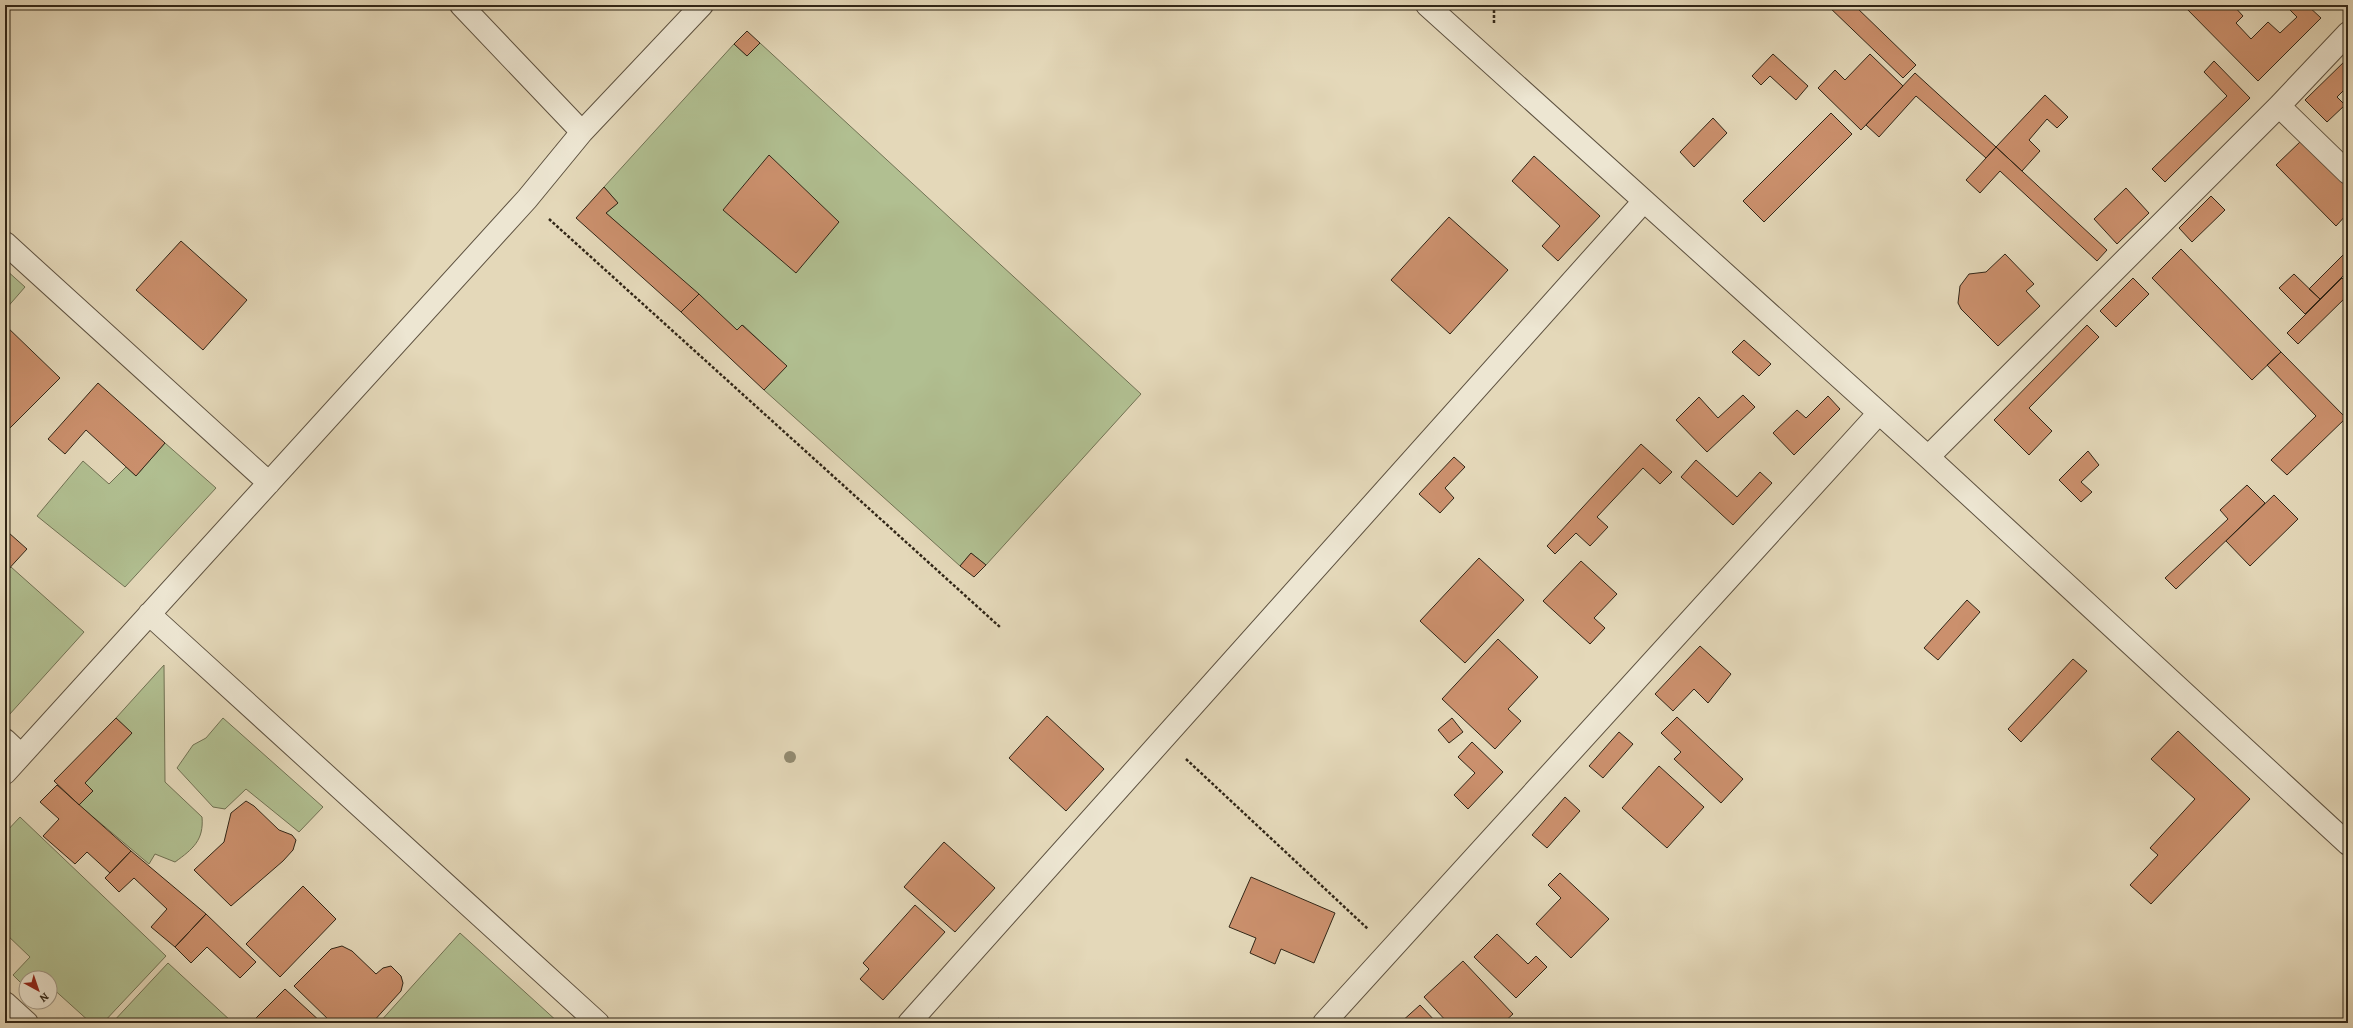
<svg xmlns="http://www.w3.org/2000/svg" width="2353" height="1028" font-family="Alegreya,serif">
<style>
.green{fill:#b1bf91;stroke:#717254}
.building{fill:#cb906d;stroke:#312617}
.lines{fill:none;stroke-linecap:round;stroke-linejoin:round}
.minor-casing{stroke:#5e5240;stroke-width:24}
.path{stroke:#312617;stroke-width:2.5;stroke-dasharray:3 2;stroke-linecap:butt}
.minor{stroke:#ede6d2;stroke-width:22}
.tree{fill:#938b71}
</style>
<rect width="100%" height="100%" fill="#e4d8b9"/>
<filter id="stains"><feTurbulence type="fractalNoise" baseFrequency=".005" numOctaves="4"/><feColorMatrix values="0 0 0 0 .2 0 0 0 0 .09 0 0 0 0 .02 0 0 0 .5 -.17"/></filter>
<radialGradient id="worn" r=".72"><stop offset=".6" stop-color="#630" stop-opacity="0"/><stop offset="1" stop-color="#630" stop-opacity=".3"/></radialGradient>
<!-- green -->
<path class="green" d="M760 43 1141 394 986 565 971 553 960 566 764 390 786 366 743 325 737 330 606 213 618 203 604 187 734 44 747 56Z
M5 269 25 287 5 310Z
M165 443 216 488 125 587 37 516 83 461 109 484 126 467 136 476Z
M11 567 84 632 9 715 5 711V573Z
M164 665 165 782 202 817C204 840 193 849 175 862L155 854 149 864 79 805 93 791 85 783 132 733 116 718Z
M223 718 323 807 299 832 246 789 225 809 213 807 177 768 193 745 206 738Z
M20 817 166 956 103 1023H91L50 986V978H26V988L13 975 30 957 5 933V833Z
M460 933 559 1023H379Z
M168 963 231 1021 228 1023H112Z"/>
<!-- building -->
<path class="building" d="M1827 5H1854L1916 65 1903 78Z
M2183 5H2233L2243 16 2236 23 2251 39 2268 22 2280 33 2297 17 2285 5H2307L2321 18 2258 81Z
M747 31 760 43 747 56 734 44Z
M1773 54 1808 86 1796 100 1770 76 1761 85 1752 76Z
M1870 54 1903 86 1861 130 1818 88 1835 70 1845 80Z
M2348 58V86L2337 97 2345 105 2327 122 2305 100Z
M2214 61 2250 98 2165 182 2152 169 2227 96 2204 72Z
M1915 73 1996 147 1986 158 1916 96 1879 137 1866 125Z
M2045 95 2068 117 2057 128 2047 119 2029 140 2040 151 2022 171 1996 147Z
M1831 113 1852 134 1764 222 1743 201Z
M1713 118 1727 133 1694 167 1680 152Z
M2301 141 2348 188V213L2336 226 2276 165Z
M1996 147 2107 250 2097 261 2000 171 1980 193 1966 180Z
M769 155 839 222 796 273 723 210Z
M1534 156 1600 216 1558 261 1542 246 1560 226 1512 181Z
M604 187 618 203 606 213 699 294 681 312 576 218Z
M2126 188 2149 213 2117 244 2094 219Z
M2211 196 2225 210 2192 242 2179 228Z
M1449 217 1508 270 1450 334 1391 280Z
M181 241 247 300 203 350 136 290Z
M2181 249 2281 352 2252 380 2152 278Z
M2348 250V271L2320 299 2309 289Z
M2005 254 2034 284 2026 291 2040 306 1998 346 1961 309 1958 303 1960 286 1969 274 1986 272Z
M2294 274 2320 299 2305 314 2279 288Z
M2133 278 2149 294 2116 327 2100 311Z
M2342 278 2348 284V295L2298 344 2287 333Z
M699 294 737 330 742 325 787 366 764 390 681 312Z
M5 325 60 378 5 433Z
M2087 325 2099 337 2029 408 2052 431 2029 455 1994 420Z
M1744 340 1771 364 1759 376 1732 352Z
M2281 352 2346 418 2287 475 2271 460 2316 416 2267 365Z
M98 383 165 443 136 476 86 430 65 454 48 439Z
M1743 395 1755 407 1707 452 1676 420 1699 397 1718 418Z
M1828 396 1840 409 1794 455 1773 433 1797 410 1806 418Z
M1641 444 1672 472 1660 484 1643 468 1597 517 1608 527 1590 546 1576 533 1555 554 1547 546Z
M2088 451 2099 465 2081 482 2092 492 2081 502 2059 480Z
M1454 457 1465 467 1445 488 1454 498 1440 513 1419 494Z
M1696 460 1737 497 1760 472 1772 483 1733 525 1681 477Z
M2247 485 2265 503 2176 589 2165 578 2228 519 2220 510Z
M2274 495 2298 519 2250 566 2226 541Z
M9 533 27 549 5 573V538Z
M971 553 986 565 974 577 960 566Z
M1479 558 1524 600 1465 663 1420 621Z
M1581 561 1617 594 1594 618 1605 628 1590 644 1543 601Z
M1967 600 1980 612 1938 660 1924 648Z
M1498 639 1538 677 1508 709 1521 721 1495 749 1442 699Z
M1700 646 1731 674 1708 703 1694 689 1673 711 1655 694Z
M2073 659 2087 671 2021 742 2008 729Z
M1047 716 1104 769 1066 811 1009 758Z
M1677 717 1743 779 1721 803 1674 759 1681 752 1661 733Z
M116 718 132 733 85 783 93 791 79 805 54 781Z
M1452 718 1463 732 1449 743 1438 730Z
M2178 731 2250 799 2151 904 2130 885 2158 855 2150 848 2195 799 2151 759Z
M1619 732 1633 744 1603 778 1589 766Z
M1472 742 1503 772 1468 809 1454 795 1475 773 1458 757Z
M1659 766 1704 807 1667 848 1622 808Z
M57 785 131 851 110 873 87 852 75 864 43 836 59 819 40 802Z
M1565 797 1580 811 1547 848 1532 835Z
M246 801 254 806 279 830 292 835 296 840 293 850 283 861 231 906 194 870 224 842 231 813Z
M944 842 995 888 955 932 904 887Z
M131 851 206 914 175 947 151 927 167 909 134 878 119 892 105 878Z
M1560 873 1609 919 1571 958 1536 924 1561 898 1548 885Z
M1251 877 1335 913 1314 963 1281 949 1275 964 1250 953 1256 938 1229 927Z
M303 886 336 919 280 977 246 944Z
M915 905 945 932 883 1000 860 979 869 969 863 963Z
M206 914 256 962 240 978 207 947 191 963 175 947Z
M1497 934 1528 964 1536 956 1547 967 1516 998 1474 957Z
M342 946 352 951 376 974 383 968 391 966 401 976 403 983 401 991 372 1023H332L294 986 331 949Z
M1463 961 1513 1014 1503 1023H1448L1424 997Z
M285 989 322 1023H251Z
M1420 1005 1437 1023H1400Z
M999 1018 1004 1023H993Z"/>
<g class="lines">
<!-- minor casing -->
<g class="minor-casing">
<path id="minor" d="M461 5 582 132
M1427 5 1928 457 2348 844
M2279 106 2348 173
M5 243 269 483
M1928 457 2279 106 2348 33
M149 614 598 1023
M5 740 21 755
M5 773 527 199 582 132 702 5
M5 1003 27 1023
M909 1023 1644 201
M1324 1023 1879 413"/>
</g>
<!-- path -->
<path class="path" d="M1494 5V24
M549 219 1001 628
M1186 759 1368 929"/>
<!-- minor -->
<use href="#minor" class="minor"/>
</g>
<!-- trees -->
<circle class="tree" cx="790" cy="757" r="6"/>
<!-- margin -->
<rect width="2353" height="1028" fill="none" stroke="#e4d8b9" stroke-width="20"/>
<rect x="6" y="6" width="2341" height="1016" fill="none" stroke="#312617" stroke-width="2"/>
<rect x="10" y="10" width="2333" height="1008" fill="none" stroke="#312617"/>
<!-- north arrow -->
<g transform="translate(38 990) rotate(140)"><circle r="19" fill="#ede6d2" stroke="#a29987"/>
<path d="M0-3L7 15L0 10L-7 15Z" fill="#8f2418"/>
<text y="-6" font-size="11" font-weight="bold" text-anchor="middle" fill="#312617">N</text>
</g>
<rect width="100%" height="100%" filter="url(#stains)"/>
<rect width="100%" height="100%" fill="url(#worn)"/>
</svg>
